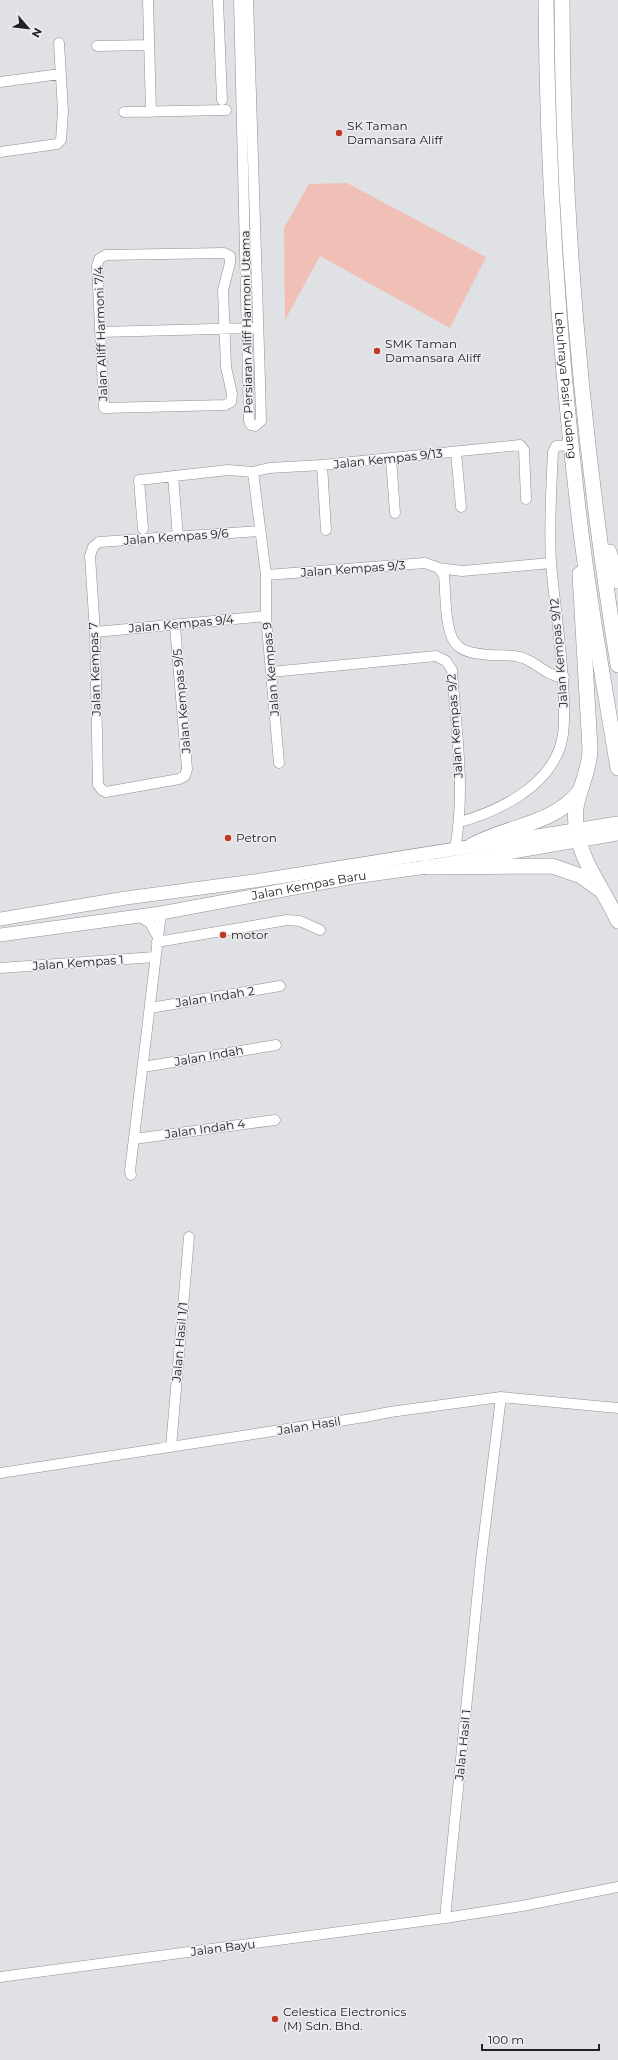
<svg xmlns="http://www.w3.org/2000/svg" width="618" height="2060" font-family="Montserrat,sans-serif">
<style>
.green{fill:#f0bfb6}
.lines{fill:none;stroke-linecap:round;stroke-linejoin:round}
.minor-casing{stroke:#8e9093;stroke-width:11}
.major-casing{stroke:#8e9093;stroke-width:14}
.highway-casing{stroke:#8e9093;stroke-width:16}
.minor{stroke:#fff;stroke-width:10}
.major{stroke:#fff;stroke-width:13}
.highway{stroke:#fff;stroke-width:15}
.poi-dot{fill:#c33725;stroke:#eceef2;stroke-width:1.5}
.labels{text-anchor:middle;stroke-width:3;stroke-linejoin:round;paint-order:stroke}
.poi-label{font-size:12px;fill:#202122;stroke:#eceef2;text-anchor:start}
.street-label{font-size:12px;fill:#202122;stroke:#eceef2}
</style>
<rect width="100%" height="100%" fill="#dfe1e4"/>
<!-- green -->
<path class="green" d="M347 183 486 257 450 328 320 256 285 320 284 228 309 184Z"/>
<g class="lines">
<!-- minor casing -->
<g class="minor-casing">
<path id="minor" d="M148 0 151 112
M218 0 222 100
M239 0 249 421 251 425 255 426 261 421 260 381 248 0
M97 46 148 45
M0 82 60 74
M124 112 226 110
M0 152 57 144 61 140 63 111 59 43
M224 253 230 256V263L223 290 226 367 232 394 231 402 225 405 104 408 97 266 99 259 106 255Z
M100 332 252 328
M456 452 461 507
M391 458 395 513
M322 465 326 530
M253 472 266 575V616L279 763
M173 476 178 537
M143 529 139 480 228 470 253 472 269 468 322 465 520 445 524 450 526 499
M439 568 444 576C446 593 444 635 458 646 466 653 479 654 490 655 501 656 513 654 523 658 538 663 547 677 564 677
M266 575 425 563 439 568 462 571 551 563
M175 626 187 769 185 776 179 779 106 792 102 790 98 785 95 632 90 556 93 547 99 542 260 531
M95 632 266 616
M271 672 436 656 446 661 452 670C456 729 466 790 455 849
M460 822C498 811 544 789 559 750 565 735 564 717 564 702 563 655 555 610 551 563 549 526 551 489 553 452L556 446 571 445
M138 916 150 923 158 937
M157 942 287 920 300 921 320 930
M0 968 155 957
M150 1008 280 986
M143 1067 276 1045
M134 1139 275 1120
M131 1175 130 1171 161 913
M171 1447 189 1237
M0 1473 365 1417 390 1412 501 1397 618 1408
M445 1918 481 1560 501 1397
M0 1977 445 1918 522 1906 618 1887"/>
</g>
<!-- major casing -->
<g class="major-casing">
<g id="major">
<path d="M0 919 126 898 254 881 618 823"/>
<path id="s1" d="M0 935 161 913 354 877 427 867 618 834"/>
</g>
</g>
<!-- highway casing -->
<g class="highway-casing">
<g id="highway">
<path id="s2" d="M546 0C547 165 558 335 577 499 587 589 603 679 618 768"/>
<path d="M562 0C562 223 583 446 618 665"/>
<path d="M609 552 618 581"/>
<path d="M580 574 590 749C590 770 579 788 576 808 571 851 602 885 618 921"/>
<path d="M471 846C506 826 553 825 579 792"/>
<path d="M427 867 552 866 581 876 599 889"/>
</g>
</g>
<!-- minor -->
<use href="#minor" class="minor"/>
<!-- major -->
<use href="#major" class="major"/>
<!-- highway -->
<use href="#highway" class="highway"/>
</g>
<!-- markers -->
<g class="poi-dot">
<circle cx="339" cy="133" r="4"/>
<circle cx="377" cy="351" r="4"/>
<circle cx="228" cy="838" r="4"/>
<circle cx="223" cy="935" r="4"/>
<circle cx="275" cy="2019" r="4"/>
</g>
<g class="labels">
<!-- poi labels -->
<g class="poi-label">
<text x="347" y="130">SK Taman<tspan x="347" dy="14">Damansara Aliff</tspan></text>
<text x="385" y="348">SMK Taman<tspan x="385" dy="14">Damansara Aliff</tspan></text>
<text x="236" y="842">Petron</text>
<text x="231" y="939">motor</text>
<text x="283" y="2016">Celestica Electronics<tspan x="283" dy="14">(M) Sdn. Bhd.</tspan></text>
</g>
<!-- street labels -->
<g class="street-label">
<text transform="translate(247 322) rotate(-91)" y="4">Persiaran Aliff Harmoni Utama</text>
<text transform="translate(101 334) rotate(-92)" y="4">Jalan Aliff Harmoni 7/4</text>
<text dy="4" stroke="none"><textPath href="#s2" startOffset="386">Lebuhraya Pasir Gudang</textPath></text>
<text transform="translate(388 459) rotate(-6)" y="4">Jalan Kempas 9/13</text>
<text transform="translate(176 537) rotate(-4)" y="4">Jalan Kempas 9/6</text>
<text transform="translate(353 569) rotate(-4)" y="4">Jalan Kempas 9/3</text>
<text transform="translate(181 624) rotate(-5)" y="4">Jalan Kempas 9/4</text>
<text transform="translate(559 653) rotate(-95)" y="4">Jalan Kempas 9/12</text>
<text transform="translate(95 669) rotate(-92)" y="4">Jalan Kempas 7</text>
<text transform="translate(271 669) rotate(-95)" y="4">Jalan Kempas 9</text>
<text transform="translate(182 701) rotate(-95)" y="4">Jalan Kempas 9/5</text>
<text transform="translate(455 726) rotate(-94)" y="4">Jalan Kempas 9/2</text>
<text dy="4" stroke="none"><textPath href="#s1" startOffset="313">Jalan Kempas Baru</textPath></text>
<text transform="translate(78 963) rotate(-4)" y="4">Jalan Kempas 1</text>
<text transform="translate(215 997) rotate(-9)" y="4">Jalan Indah 2</text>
<text transform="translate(209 1056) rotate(-10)" y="4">Jalan Indah</text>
<text transform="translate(205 1129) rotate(-8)" y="4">Jalan Indah 4</text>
<text transform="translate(180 1342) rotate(-85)" y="4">Jalan Hasil 1/1</text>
<text transform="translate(309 1426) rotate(-9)" y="4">Jalan Hasil</text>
<text transform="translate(463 1745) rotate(-84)" y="4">Jalan Hasil 1</text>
<text transform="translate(223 1948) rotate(-7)" y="4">Jalan Bayu</text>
</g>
</g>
<!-- north arrow -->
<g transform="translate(28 28) rotate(118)" stroke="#eceef2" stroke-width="3" paint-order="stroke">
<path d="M0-3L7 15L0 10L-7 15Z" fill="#202122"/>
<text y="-6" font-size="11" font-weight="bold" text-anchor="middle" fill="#202122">N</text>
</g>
<!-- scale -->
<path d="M482 2044v6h117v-6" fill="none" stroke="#202122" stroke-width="2"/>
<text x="488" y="2044" font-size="12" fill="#202122" stroke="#eceef2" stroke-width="3" paint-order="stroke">100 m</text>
</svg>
